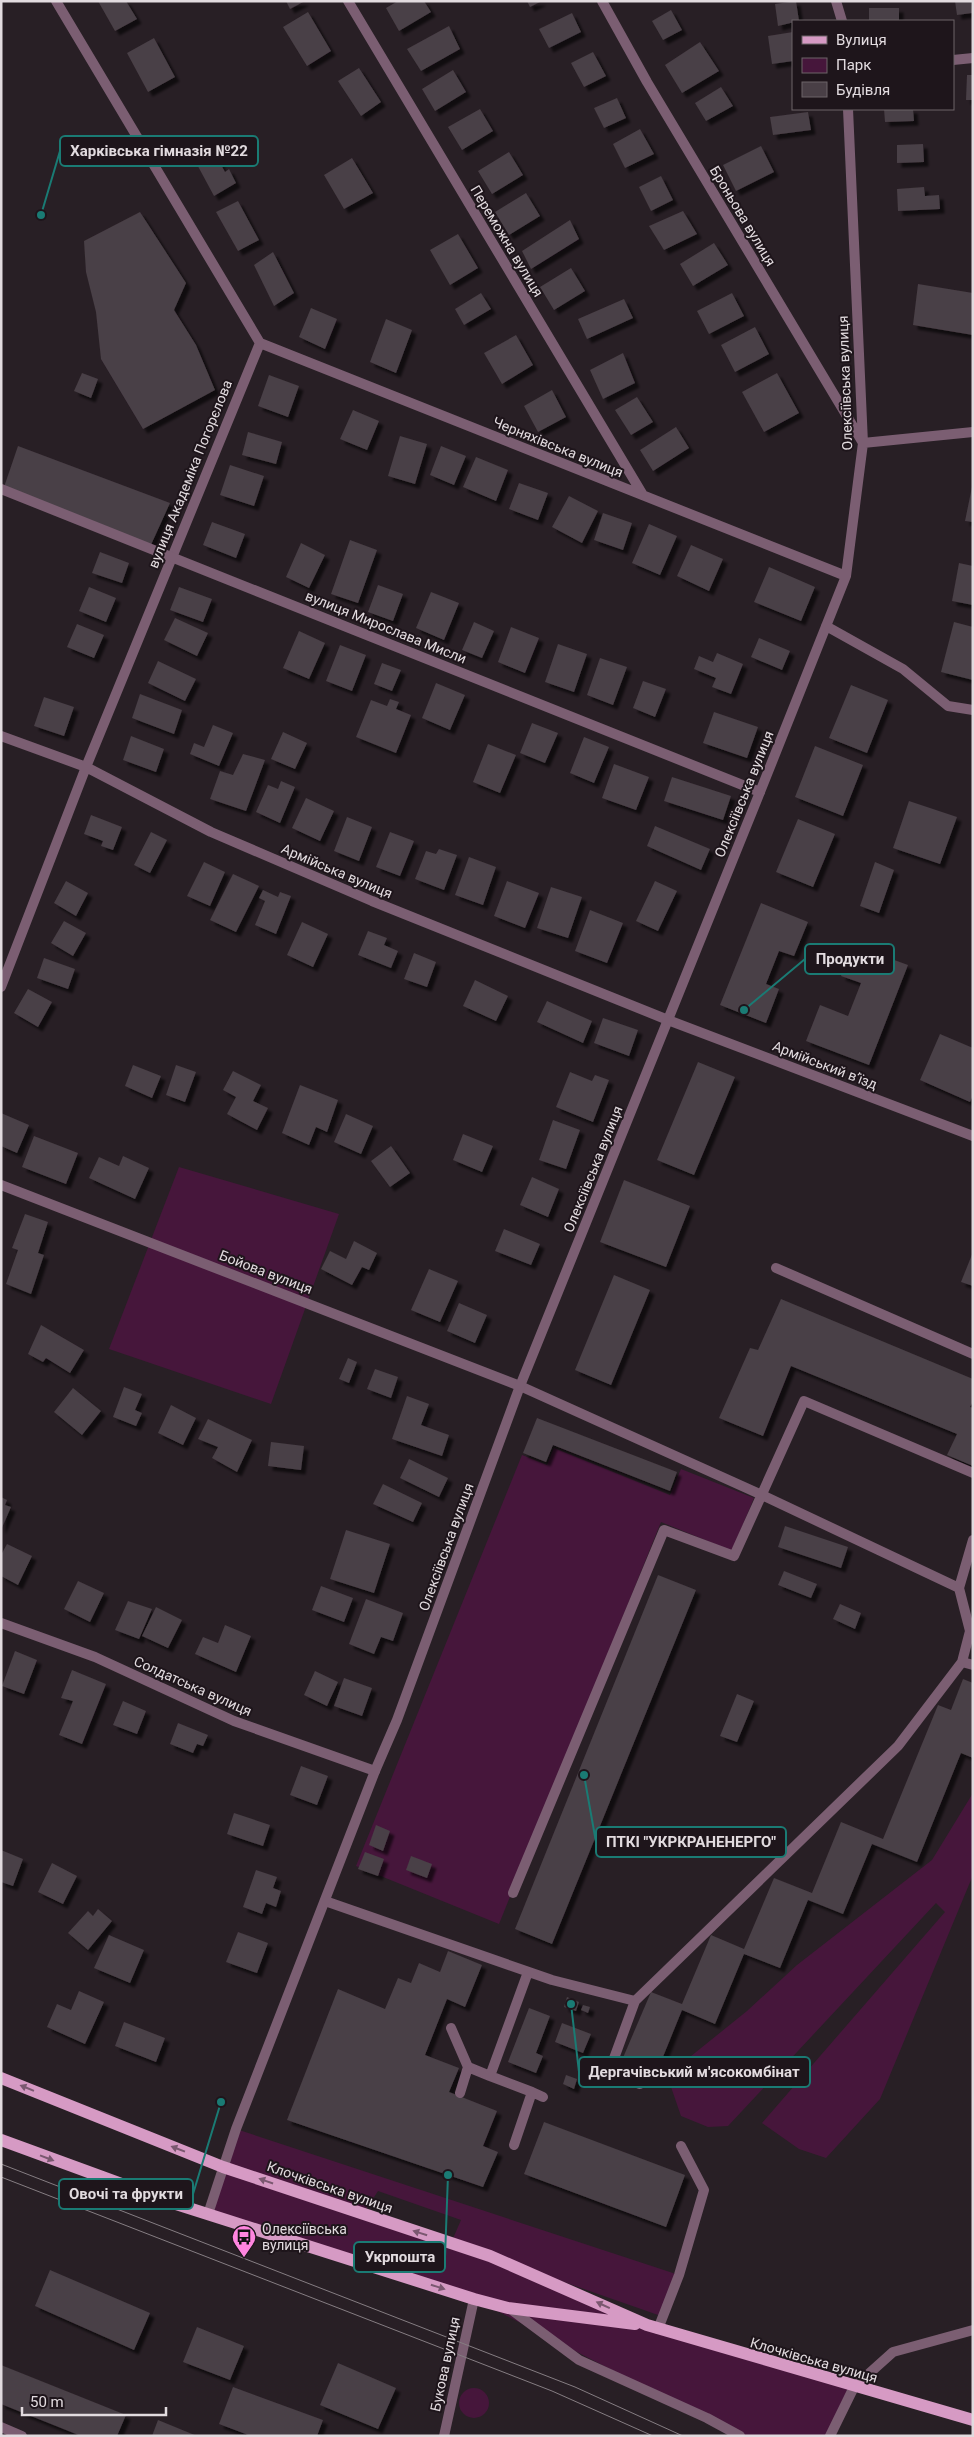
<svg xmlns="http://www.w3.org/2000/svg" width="974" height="2437" font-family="Roboto,sans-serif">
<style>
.green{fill:#46163b;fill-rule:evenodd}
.building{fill:#493f46;filter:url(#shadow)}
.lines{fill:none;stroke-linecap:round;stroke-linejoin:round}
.service{stroke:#7b5e72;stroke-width:10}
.minor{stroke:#7b5e72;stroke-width:10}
.tertiary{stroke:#7b5e72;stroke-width:10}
.primary{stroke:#d69ac4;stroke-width:12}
.tram{stroke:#857d82;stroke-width:1}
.oneway{fill:#7a5870}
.labels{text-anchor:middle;stroke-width:4;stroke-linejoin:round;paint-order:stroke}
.street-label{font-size:14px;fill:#e2dbdf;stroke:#1e151b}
.poi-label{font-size:14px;fill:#e2dbdf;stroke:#1e151b;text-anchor:start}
.leader{fill:none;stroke:#1a7b74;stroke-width:2}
.callout-dot{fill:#1a7b74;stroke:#1e151b;stroke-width:2}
.callout{fill:#1e151b;stroke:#1a7b74;stroke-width:2}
.callout-label{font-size:15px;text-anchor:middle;font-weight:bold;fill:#e2dbdf}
</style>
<defs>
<filter id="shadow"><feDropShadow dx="4.5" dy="4.5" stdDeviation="1" flood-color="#0009"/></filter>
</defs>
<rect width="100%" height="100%" fill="#281f25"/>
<!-- green -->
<path class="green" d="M179 1167 339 1214 271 1404 109 1349Z
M554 1448 670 1495 681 1469 754 1498 732 1551 661 1522 499 1924 356 1866 522 1455 547 1465Z
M973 1793V1875L880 2099 826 2158 799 2149 762 2123 945 1912 936 1903 728 2126 708 2127 681 2116 671 2087 670 2073 747 2011 797 1965 932 1860Z
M236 2129 679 2275 661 2316 501 2260 647 2326 854 2387 830 2436H740L474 2299 208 2215ZM378 2191 461 2220 451 2243 363 2214Z
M459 2403a15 15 0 1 1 30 0a15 15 0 1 1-30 0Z"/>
<!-- building -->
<path class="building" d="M98 1H126L137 19 115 31Z
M286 1H305L290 9Z
M398 1H424L431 12 399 31 386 8Z
M527 1H542L530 7Z
M796 1 799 21 778 26 775 4Z
M955 1H971L972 13 957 15Z
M869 8H899V21H869Z
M671 10 682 30 663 40 652 21Z
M308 12 331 51 307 66 283 27Z
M572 13 581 32 549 48 539 29Z
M449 26 460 49 421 71 407 49Z
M793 32V61L772 64 768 36Z
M154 38 175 77 148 92 127 53Z
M700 42 719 71 682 93 665 65Z
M593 52 606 76 584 87 571 63Z
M359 68 381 102 361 116 338 81Z
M453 70 466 92 435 111 422 89Z
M967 75H973V100H966Z
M721 87 733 106 706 121 695 103Z
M617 98 626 118 604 128 594 108Z
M480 109 493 131 462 150 448 127Z
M884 109H913L914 121 885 122Z
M808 112 811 130 773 135 770 117Z
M640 129 654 154 625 168 613 144Z
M219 142 227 156 219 161 225 172 229 169 236 183 214 196 193 157Z
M923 144 924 162 897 163V145Z
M761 146 774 172 736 191 723 165Z
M509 152 523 175 492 194 478 171Z
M352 158 373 193 344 209 324 175Z
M661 176 673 200 651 211 639 187Z
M924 187 925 196 939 195 940 209 898 211 897 189Z
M526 193 540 216 509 235 495 212Z
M238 201 259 240 238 251 216 212Z
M683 211 697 234 664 250 649 226Z
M140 212 186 283 174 310 196 345 215 390 143 429 101 359 96 312 86 272 84 241Z
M570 220 579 239 531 269 522 251Z
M458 234 478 268 450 285 430 250Z
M714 243 728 265 693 286 680 264Z
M273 252 294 293 274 306 254 265Z
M571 268 585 291 554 310 540 287Z
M918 284 973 293V335L913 325Z
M481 293 491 309 464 325 455 309Z
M732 293 744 316 709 334 697 311Z
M624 299 633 318 587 339 578 319Z
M311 308 337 319 325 349 299 337Z
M386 319 412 330 396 373 370 362Z
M755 327 769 354 735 372 721 345Z
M516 335 533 365 502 384 484 353Z
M623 353 635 383 603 399 590 370Z
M82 373 98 379 91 398 74 391Z
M777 373 799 413 764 432 742 392Z
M269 375 299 386 288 417 258 406Z
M552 390 566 417 538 432 524 406Z
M637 397 653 422 631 435 615 410Z
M353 410 379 421 367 450 340 439Z
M676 427 689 448 653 471 640 450Z
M248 432 282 442 276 464 242 455Z
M400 436 427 444 415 484 388 476Z
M18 446 170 503 150 547 3 490Z
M441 446 466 456 454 485 430 475Z
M476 457 508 470 496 501 463 487Z
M230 465 264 476 254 506 220 495Z
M519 483 548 493 538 520 509 509Z
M972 487H973V522L965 521Z
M569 496 598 511 582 543 552 527Z
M603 513 632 523 623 550 594 540Z
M212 522 245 534 236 558 203 545Z
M649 524 677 536 660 575 632 563Z
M350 540 377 550 358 603 331 594Z
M301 543 325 555 309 588 286 577Z
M691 545 723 559 709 591 677 576Z
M100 552 129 563 122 583 92 573Z
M959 563 973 566V605L952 601Z
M769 567 815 587 801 621 754 602Z
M378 585 403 594 393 621 368 612Z
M89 587 116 598 106 622 79 611Z
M179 587 212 599 203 622 170 610Z
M431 592 459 603 444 640 416 628Z
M175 618 208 633 197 656 164 640Z
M474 622 494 631 482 658 462 650Z
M954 622 973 627V680L941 672Z
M77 624 104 635 94 658 67 647Z
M511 627 539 638 525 673 498 662Z
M299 631 325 643 309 679 283 668Z
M759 638 790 651 782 670 751 657Z
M558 644 587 654 574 692 545 682Z
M340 645 366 655 352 691 326 681Z
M717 653 743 664 731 694 712 687 716 678 694 669 699 656 713 662Z
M600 658 627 667 613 705 587 695Z
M158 661 196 679 185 701 148 683Z
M382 663 401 670 392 691 374 684Z
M643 681 666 689 655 717 633 708Z
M436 683 465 695 450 730 422 718Z
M851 685 888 700 867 753 829 738Z
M140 694 182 710 174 734 132 718Z
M44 697 74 707 64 736 34 726Z
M390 699 399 702 396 709 411 715 396 753 356 737 371 700 387 706Z
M714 712 758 727 747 758 703 743Z
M532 723 558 733 545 763 520 753Z
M213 725 233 733 219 766 190 754 194 743 204 747Z
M283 732 307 743 295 769 271 759Z
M131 736 164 749 156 772 123 760Z
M584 737 609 747 594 783 570 773Z
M488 744 516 755 500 793 473 782Z
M815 746 863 765 843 816 795 797Z
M243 754 265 760 246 811 210 799 220 771 233 775Z
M614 764 649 777 636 810 602 798Z
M672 777 731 796 723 820 664 801Z
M281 781 295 787 280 823 256 812 268 785 278 789Z
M306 798 334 811 320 841 292 828Z
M909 801 957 817 940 864 893 848Z
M91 815 122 827 113 850 101 846 103 841 84 834Z
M347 817 372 827 359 861 334 851Z
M798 819 835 834 813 887 776 872Z
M655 826 710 849 701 870 647 846Z
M151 832 167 840 150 873 134 865Z
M390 832 414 841 400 876 376 867Z
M439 849 457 855 444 890 415 879 426 851 436 854Z
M469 857 496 867 483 905 455 895Z
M204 862 225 872 210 906 187 896Z
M875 862 894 870 879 913 860 906Z
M233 874 259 886 236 932 210 920Z
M66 881 88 893 76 916 54 903Z
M507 881 539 893 525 928 494 916Z
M655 881 677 891 658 931 636 921Z
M551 887 582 897 568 938 537 928Z
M263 890 278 897 280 892 291 896 276 934 255 925 265 901 259 898Z
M761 903 808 922 794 956 779 951 766 984 779 989 766 1023 720 1005Z
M590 910 623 923 607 963 575 951Z
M64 921 86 933 73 956 51 943Z
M302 922 328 934 313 967 287 955Z
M368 931 387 938 384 945 398 951 391 968 358 955Z
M853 945 908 965 869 1065 806 1041 820 1005 848 1016 861 983 841 976Z
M414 953 436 962 427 987 404 979Z
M44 958 75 969 68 989 37 978Z
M475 980 508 996 496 1021 463 1006Z
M28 989 52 1002 38 1027 14 1013Z
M547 1001 592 1021 583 1043 537 1022Z
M603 1018 638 1030 629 1056 594 1043Z
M940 1034 973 1048V1095L970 1102 920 1080Z
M698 1062 735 1077 694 1175 657 1160Z
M133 1065 161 1076 152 1098 125 1086Z
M176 1065 196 1072 185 1102 166 1095Z
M233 1071 261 1085 253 1101 268 1108 257 1130 227 1114 236 1097 223 1090Z
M570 1072 592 1081 595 1075 609 1080 593 1122 556 1107Z
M300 1085 338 1100 327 1132 316 1127 309 1145 282 1133Z
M1 1113 29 1125 17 1153 1 1146Z
M346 1114 373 1126 361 1154 334 1142Z
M553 1120 580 1130 566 1169 539 1160Z
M463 1134 493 1146 482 1172 453 1160Z
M34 1136 78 1153 66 1184 22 1167Z
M391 1146 410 1173 390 1187 371 1161Z
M123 1156 149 1168 135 1199 89 1178 99 1157 119 1166Z
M532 1177 559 1189 548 1217 520 1205Z
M624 1180 690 1206 666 1267 600 1242Z
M25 1214 48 1222 38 1253 44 1255 31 1294 6 1284 18 1250 12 1248Z
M504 1229 540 1244 531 1265 495 1251Z
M354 1241 377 1253 369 1270 362 1267 352 1285 321 1269 330 1251 346 1259Z
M973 1252V1286L961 1282Z
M429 1269 458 1281 440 1322 411 1310Z
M614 1275 650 1290 611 1385 575 1370Z
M781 1299 973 1379V1401L970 1407 973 1408V1466L947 1455 957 1434 791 1366 763 1436 719 1418 750 1348 758 1350Z
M459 1303 487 1315 475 1343 447 1331Z
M41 1325 84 1350 70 1373 46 1358 43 1362 28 1354Z
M348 1358 357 1362 349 1383 339 1379Z
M375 1369 398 1377 391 1398 367 1389Z
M124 1387 142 1394 135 1410 142 1413 136 1426 113 1417Z
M73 1388 101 1411 82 1435 54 1412Z
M407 1396 429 1404 421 1425 449 1435 442 1456 392 1439Z
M171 1405 196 1418 183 1445 158 1433Z
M537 1418 677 1472 670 1491 553 1445 546 1462 523 1453Z
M208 1419 252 1440 237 1472 212 1458 218 1447 198 1439Z
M271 1442 304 1446 301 1470 268 1466Z
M409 1459 448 1478 439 1497 400 1478Z
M383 1484 422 1503 413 1522 373 1504Z
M1 1497 7 1500 5 1505 11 1507 1 1530Z
M785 1526 848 1547 841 1568 778 1547Z
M346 1530 390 1544 374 1593 330 1579Z
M7 1544 32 1556 18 1585 1 1576V1555Z
M784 1571 817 1584 811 1598 778 1585Z
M658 1575 696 1590 552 1944 515 1929Z
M78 1581 104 1593 90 1622 64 1609Z
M321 1586 353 1598 344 1622 312 1610Z
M366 1599 403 1613 393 1641 381 1637 374 1654 349 1644Z
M128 1601 152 1609 139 1639 115 1630Z
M840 1604 861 1613 855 1629 833 1619Z
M156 1607 182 1620 168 1648 142 1636Z
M225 1625 251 1636 236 1672 195 1654 203 1637 218 1643Z
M15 1651 37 1660 24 1694 2 1686Z
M72 1670 106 1684 82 1744 59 1735 73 1701 61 1698Z
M315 1671 338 1682 327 1706 304 1695Z
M344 1678 372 1688 362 1716 334 1706Z
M963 1679 973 1683V1758L961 1753 917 1862 872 1844 843 1914 808 1900 780 1968 744 1954 715 2024 682 2010 656 2074 622 2060 651 1992 682 2004 711 1935 744 1949 774 1878 812 1893 841 1822 883 1839 938 1705 951 1710Z
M737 1694 754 1701 737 1742 720 1736Z
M123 1701 146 1711 137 1734 113 1725Z
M178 1723 208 1735 203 1746 197 1744 193 1753 170 1744Z
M301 1766 328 1776 317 1805 290 1795Z
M234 1813 270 1825 263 1846 227 1834Z
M376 1825 390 1831 383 1851 369 1845Z
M1 1850 23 1859 13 1886 1 1882Z
M365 1852 384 1859 378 1876 358 1869Z
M411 1856 432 1864 427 1878 406 1870Z
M52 1863 77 1876 63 1904 38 1892Z
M256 1870 277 1877 273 1888 281 1891 276 1907 266 1903 262 1914 243 1907Z
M98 1909 112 1921 88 1950 68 1933 88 1911 93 1916Z
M238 1932 268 1943 257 1973 226 1962Z
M109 1935 144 1950 130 1983 94 1968Z
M448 1951 482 1965 465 2007 447 1999 425 2055 459 2068 449 2092 497 2111 483 2146 498 2152 483 2187 287 2120 338 1989 385 2009 398 1978 411 1983 419 1963 440 1972Z
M79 1991 104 2002 85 2044 47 2027 57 2004 71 2010Z
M567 1997 579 2002 576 2011 564 2007Z
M583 2005 590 2007 588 2013 581 2010Z
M529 2008 550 2016 536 2053 543 2056 536 2073 508 2062Z
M124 2022 165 2038 156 2062 115 2046Z
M562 2023 591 2034 583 2053 555 2042Z
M566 2075 577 2079 574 2089 563 2084Z
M544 2122 685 2175 666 2227 524 2174Z
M50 2270 150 2313 134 2350 35 2306Z
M197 2327 244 2346 230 2380 183 2362Z
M338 2363 396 2388 378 2429 320 2405Z
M1 2365 126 2415 117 2436H81L1 2404Z
M233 2387 323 2420 317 2436H251L219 2424Z
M158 2420 197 2436H152Z"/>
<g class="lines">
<!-- service -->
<path class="service" d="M776 1268 973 1354
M520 1386 762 1495 959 1588
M962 1662 973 1665
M513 1893 664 1530 734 1556 804 1401 973 1473
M325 1901 552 1980 635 2001 898 1746 962 1662 970 1631 959 1588 973 1540
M635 2001 609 2072 640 2084
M451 2028 468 2067 460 2093
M468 2067 490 2076 528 1972
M490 2076 532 2092 514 2145
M532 2092 543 2097
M658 2329 679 2275 704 2190 681 2146
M830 2436 854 2387 893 2352 973 2330"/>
<!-- minor -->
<path class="minor" d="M348 1 643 495
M602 1 647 82 863 443 973 432
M836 1 842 21
M953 60 973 58
M260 343 846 576
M826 626 903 669 948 706 973 710
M1 736 86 767 211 832 372 901 668 1020 973 1136
M760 792 846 576 863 443 848 109
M1 987 86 767 260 343 56 1
M1 1185 520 1386
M1 1623 95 1657 234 1721 375 1771
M509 2308 579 2360 707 2418 740 2436
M1 2427 22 2436
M444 2436 474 2299"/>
<!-- tertiary -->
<path class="tertiary" d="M1 489 760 792 520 1386 397 1720 375 1771 236 2129 208 2214"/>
<!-- primary -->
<path class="primary" d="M1 2078 223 2167 490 2256 647 2325 973 2420
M1 2140 176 2204 474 2299 508 2308 635 2324"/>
<!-- tram -->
<path class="tram" d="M1 2164 575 2387 683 2436
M1 2177 552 2391 653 2436"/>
</g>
<!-- one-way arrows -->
<defs><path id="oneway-solid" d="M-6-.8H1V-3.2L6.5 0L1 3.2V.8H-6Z" transform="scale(1.25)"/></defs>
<g class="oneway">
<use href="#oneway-solid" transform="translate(27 2088) rotate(-158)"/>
<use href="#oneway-solid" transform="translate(178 2149) rotate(-159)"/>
<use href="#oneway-solid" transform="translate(47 2158) rotate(21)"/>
<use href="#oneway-solid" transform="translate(266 2181) rotate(-161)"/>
<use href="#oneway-solid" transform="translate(420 2233) rotate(-162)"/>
<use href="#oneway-solid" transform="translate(438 2287) rotate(18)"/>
<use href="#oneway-solid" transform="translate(603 2305) rotate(-155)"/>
</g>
<!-- icons -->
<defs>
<g id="bus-pin" transform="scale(1.25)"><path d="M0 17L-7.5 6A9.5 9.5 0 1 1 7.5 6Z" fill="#ff85df" stroke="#1e151b"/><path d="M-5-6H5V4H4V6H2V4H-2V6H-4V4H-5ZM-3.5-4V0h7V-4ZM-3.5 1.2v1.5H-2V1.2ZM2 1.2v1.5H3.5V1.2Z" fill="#111"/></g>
</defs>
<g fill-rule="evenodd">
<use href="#bus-pin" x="244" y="2237"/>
</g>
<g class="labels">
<!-- street labels -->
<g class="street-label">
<text transform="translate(743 216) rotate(59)" y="5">Броньова вулиця</text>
<text transform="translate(507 241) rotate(59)" y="5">Переможна вулиця</text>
<text transform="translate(845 383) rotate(-92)" y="5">Олексіївська вулиця</text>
<text transform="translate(558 447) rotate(22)" y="5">Черняхівська вулиця</text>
<text transform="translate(190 474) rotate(-68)" y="5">вулиця Академіка Погорєлова</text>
<text transform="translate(386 627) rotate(22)" y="5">вулиця Мирослава Мисли</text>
<text transform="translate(744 794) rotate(-68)" y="5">Олексіївська вулиця</text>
<text transform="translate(337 871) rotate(23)" y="5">Армійська вулиця</text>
<text transform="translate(825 1065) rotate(21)" y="5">Армійський в’їзд</text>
<text transform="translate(593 1169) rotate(-68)" y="5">Олексіївська вулиця</text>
<text transform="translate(266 1272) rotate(21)" y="5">Бойова вулиця</text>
<text transform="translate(446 1547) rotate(-70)" y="5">Олексіївська вулиця</text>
<text transform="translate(193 1686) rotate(24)" y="5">Солдатська вулиця</text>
<text transform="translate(330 2187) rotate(19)" y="5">Клочківська вулиця</text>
<text transform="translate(814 2360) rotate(16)" y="5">Клочківська вулиця</text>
<text transform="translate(445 2364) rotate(-78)" y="5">Букова вулиця</text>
</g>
<!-- poi labels -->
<g class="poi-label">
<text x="262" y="2234">Олексіївська<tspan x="262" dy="16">вулиця</tspan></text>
</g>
</g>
<!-- callouts -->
<path class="leader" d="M41 215L60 151M744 1010L805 959M584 1775L596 1842M571 2004L579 2072M221 2102L193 2194M448 2175L445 2257"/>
<g class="callout-dot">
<circle cx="41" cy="215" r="5"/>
<circle cx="744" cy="1010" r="5"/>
<circle cx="584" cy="1775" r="5"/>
<circle cx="571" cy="2004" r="5"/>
<circle cx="221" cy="2102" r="5"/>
<circle cx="448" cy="2175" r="5"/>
</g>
<g class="callout">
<rect x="60" y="136" width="198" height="30" rx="5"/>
<rect x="805" y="944" width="89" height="30" rx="5"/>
<rect x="596" y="1827" width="190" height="30" rx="5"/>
<rect x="579" y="2057" width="231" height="30" rx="5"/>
<rect x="59" y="2179" width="134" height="30" rx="5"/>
<rect x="354" y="2242" width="91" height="30" rx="5"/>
</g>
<g class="callout-label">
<text x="159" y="156">Харківська гімназія №22</text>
<text x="850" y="964">Продукти</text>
<text x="691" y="1847">ПТКІ "УКРКРАНЕНЕРГО"</text>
<text x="694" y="2077">Дергачівський м'ясокомбінат</text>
<text x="126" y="2199">Овочі та фрукти</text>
<text x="400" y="2262">Укрпошта</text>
</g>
<!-- border -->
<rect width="974" height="2437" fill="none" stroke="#e2dbdf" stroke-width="5"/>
<!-- legend -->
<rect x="792" y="20" width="162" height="90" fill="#1e151b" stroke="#6c6469"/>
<rect x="802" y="36" width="25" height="8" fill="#d69ac4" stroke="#6c6469"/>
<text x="836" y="45" font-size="15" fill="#e2dbdf">Вулиця</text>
<rect x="802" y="58" width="25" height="15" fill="#46163b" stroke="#6c6469"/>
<text x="836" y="70" font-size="15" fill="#e2dbdf">Парк</text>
<rect x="802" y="82" width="25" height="15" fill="#493f46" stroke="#6c6469"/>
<text x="836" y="95" font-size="15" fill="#e2dbdf">Будівля</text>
<!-- scale -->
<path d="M22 2407v8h144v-8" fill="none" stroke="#e2dbdf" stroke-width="2.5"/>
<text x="30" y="2407" font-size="15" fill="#e2dbdf" stroke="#1e151b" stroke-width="4" paint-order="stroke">50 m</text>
</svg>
